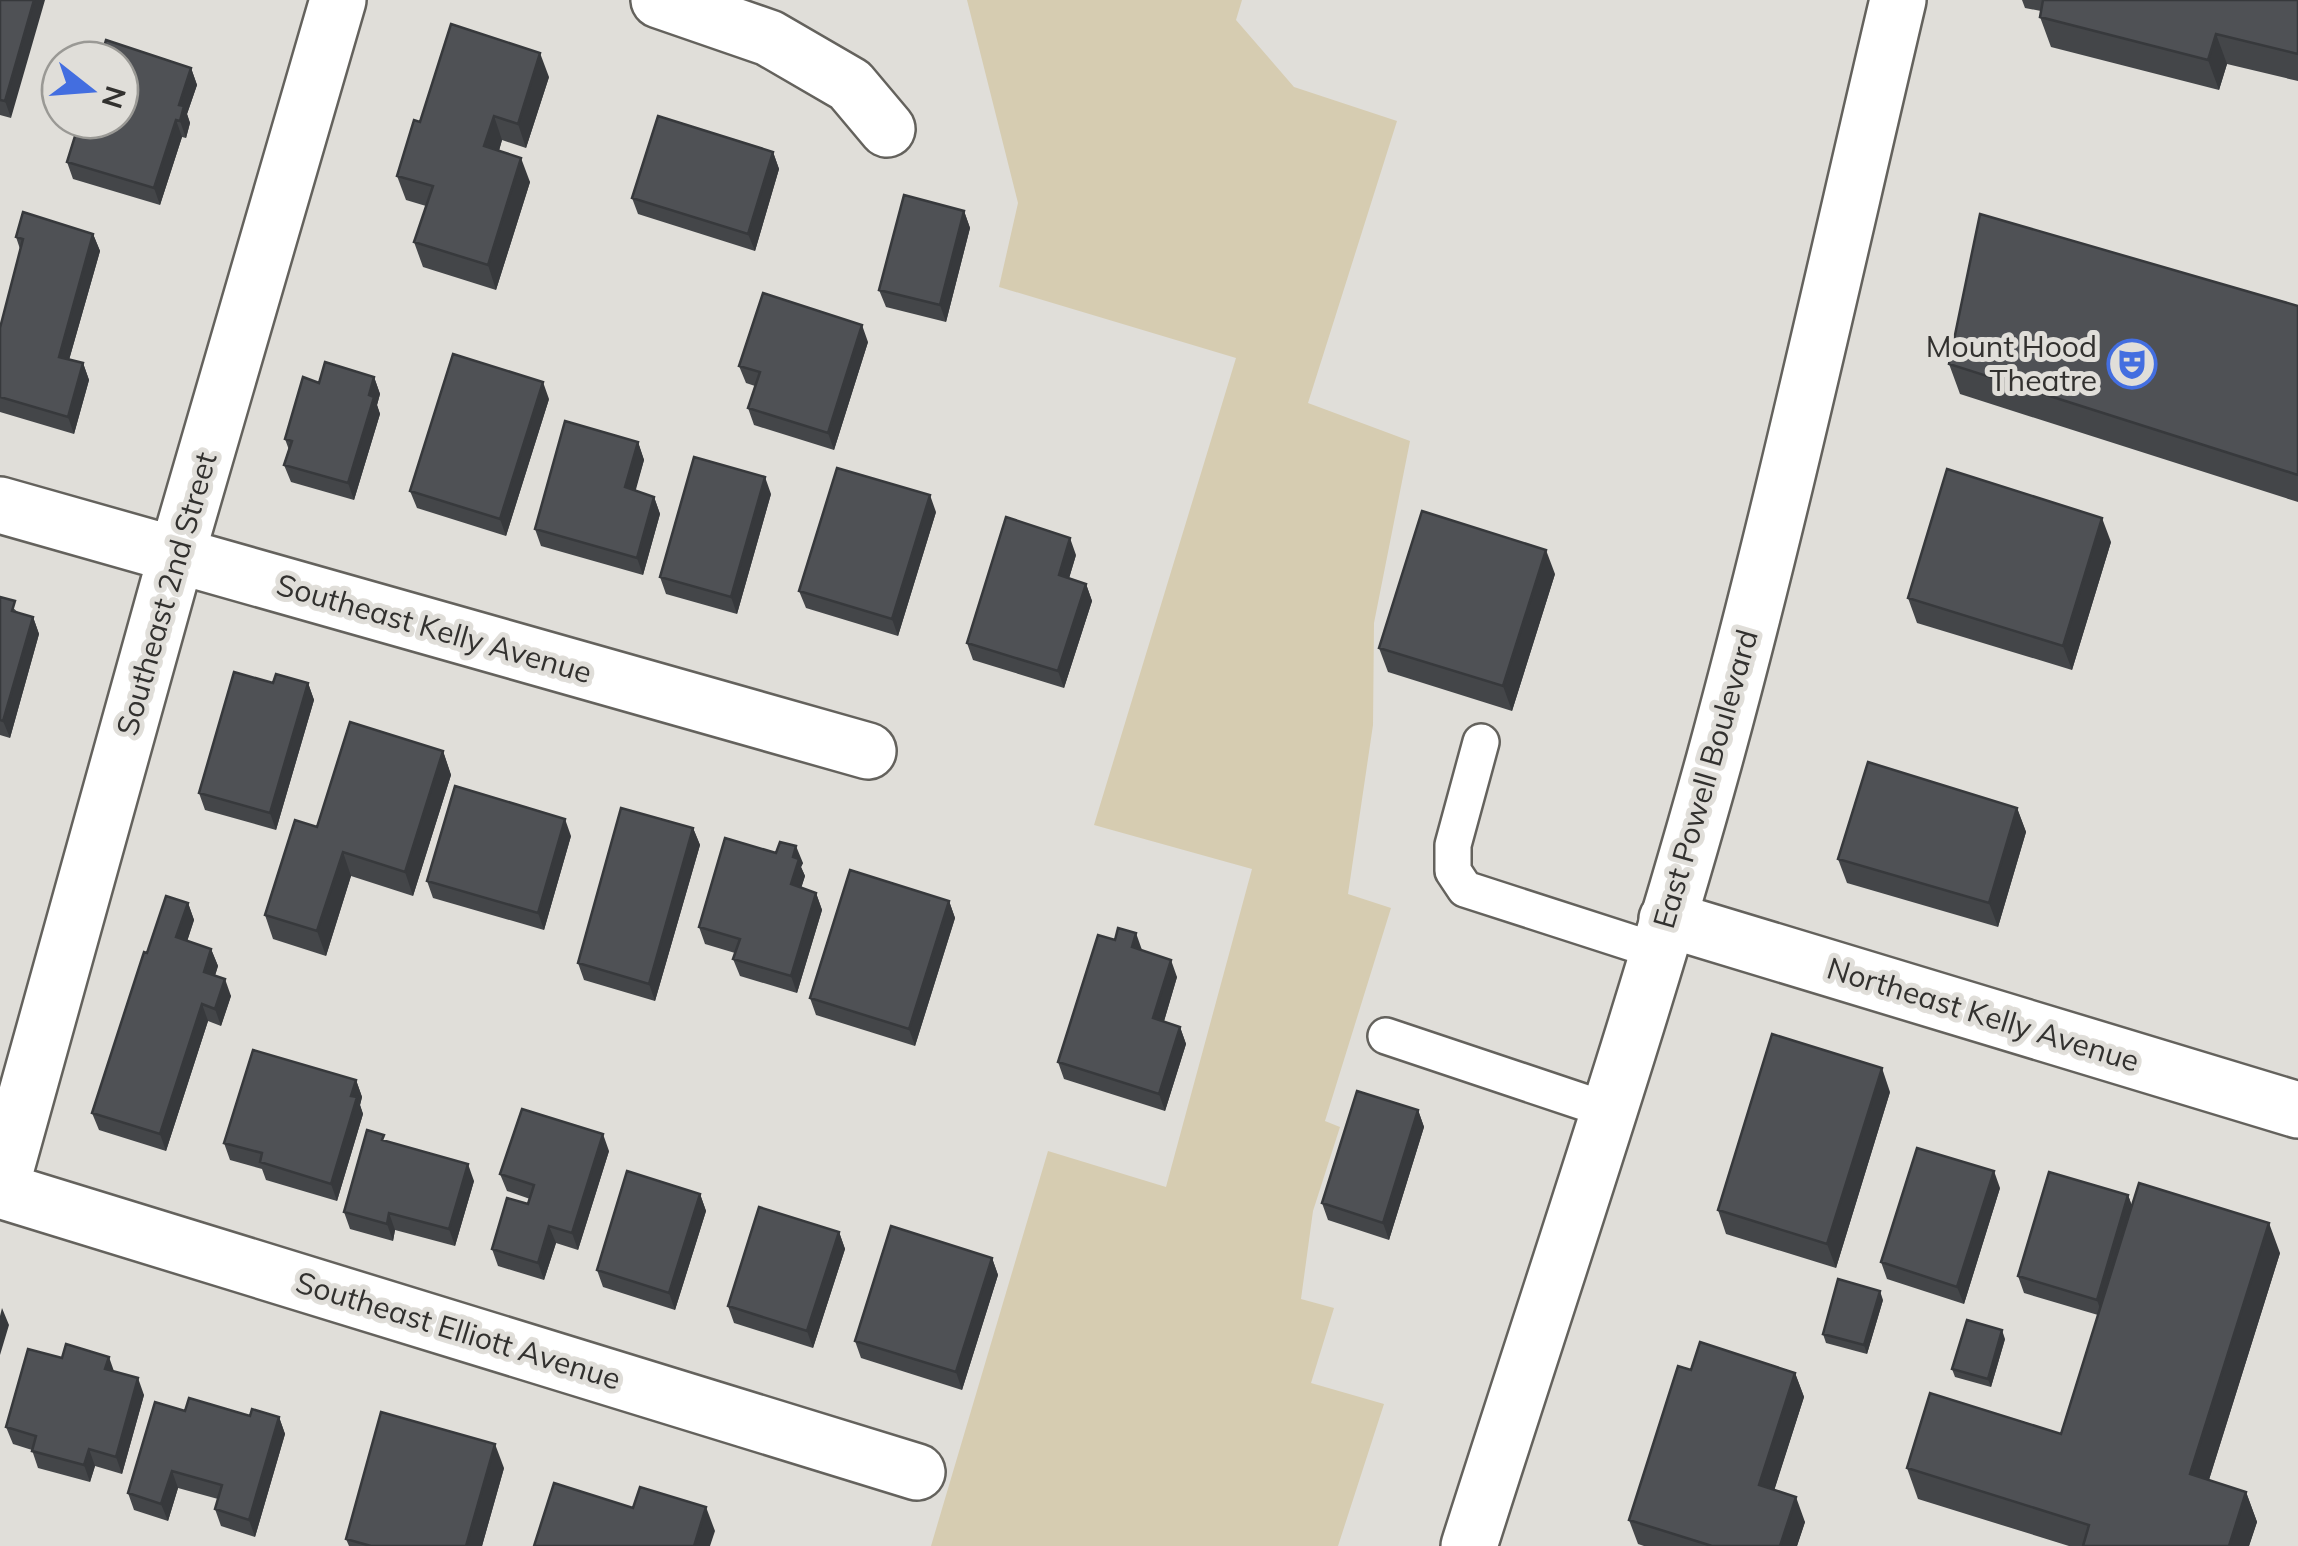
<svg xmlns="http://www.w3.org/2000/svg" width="2298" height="1546" font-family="Mulish,sans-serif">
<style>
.green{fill:#d6ccb1}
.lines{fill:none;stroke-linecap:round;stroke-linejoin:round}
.service-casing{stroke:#64625d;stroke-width:40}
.minor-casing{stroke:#64625d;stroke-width:60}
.tertiary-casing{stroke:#64625d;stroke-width:60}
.primary-casing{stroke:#64625d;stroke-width:60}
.service{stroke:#fff;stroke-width:35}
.minor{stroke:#fff;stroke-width:55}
.tertiary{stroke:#fff;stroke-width:55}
.primary{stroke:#fff;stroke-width:55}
.wall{fill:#444649}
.shaded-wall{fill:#37393c}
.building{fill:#4f5155;stroke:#37393c;stroke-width:2.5}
.labels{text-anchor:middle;stroke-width:10;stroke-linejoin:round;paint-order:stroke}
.poi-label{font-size:30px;fill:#32312f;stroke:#e0ded9;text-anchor:end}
.street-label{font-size:30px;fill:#32312f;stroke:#e0ded9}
</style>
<rect width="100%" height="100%" fill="#e0ded9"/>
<!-- green -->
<path class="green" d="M967 0H1242L1236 20 1294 87 1397 121 1308 403 1410 441 1374 623 1373 725 1348 894 1391 908 1325 1121 1340 1127 1313 1211 1301 1299 1334 1308 1311 1383 1384 1404 1338 1546H931L1048 1151 1166 1187 1252 869 1094 825 1236 358 999 287 1018 203Z"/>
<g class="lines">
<!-- service casing -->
<g class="service-casing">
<path id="service" d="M1481 742 1453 845V871L1465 889 1657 951
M1386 1036 1607 1110"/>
</g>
<!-- minor casing -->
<g class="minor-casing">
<path id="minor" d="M338 0 176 557 0 1190 917 1472
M659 0 769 38 850 85 887 129
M0 505 868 751"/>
</g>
<!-- tertiary casing -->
<g class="tertiary-casing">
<path id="tertiary" d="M1667 919 2298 1110"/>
</g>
<!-- primary casing -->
<g class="primary-casing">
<path id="primary" d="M1469 1546C1552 1285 1641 1025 1714 761 1783 509 1838 254 1898 0"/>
</g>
<!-- service -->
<use href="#service" class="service"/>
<!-- minor -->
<use href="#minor" class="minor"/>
<!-- tertiary -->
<use href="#tertiary" class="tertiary"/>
<!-- primary -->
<use href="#primary" class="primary"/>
</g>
<!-- wall -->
<path class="wall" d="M0 0 11 118 0 115Z
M2022 0H2298V81L2227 64 2219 90 2051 47 2040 17 2041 11 2025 8Z
M191 68 197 85 187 114 190 123 186 138 182 137 160 205 73 179 67 162Z
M549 77 526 148 502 140 499 151 530 182 496 290 423 267 414 242 426 206 406 200 397 176 420 122Z
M773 152 779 169 755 251 638 214 632 198Z
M964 211 970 228 946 322 886 307 879 290Z
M93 234 100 251 69 360 83 363 89 380 74 434 0 412V328L20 249 16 237Z
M2298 306V502L1960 394 1949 364Z
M868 342 834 450 754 425 748 408 755 386 746 383 739 366Z
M374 377 380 394 377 405 380 414 354 500 291 482 284 465 289 450 285 439 319 383Z
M549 399 506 536 417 508 410 491Z
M638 442 644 460 635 490 654 497 660 514 643 575 541 546 535 529Z
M771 494 737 614 666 594 660 577Z
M936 512 898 636 806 608 799 591Z
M2111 542 2072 670 1917 623 1908 598Z
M1076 555 1069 578 1086 584 1092 601 1064 688 973 660 967 643Z
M1555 574 1512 711 1388 672 1379 648Z
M0 597 19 613 33 617 39 634 10 738 0 735Z
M308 683 314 700 276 830 205 810 199 793Z
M443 751 451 775 413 896 351 876 326 956 273 939 265 915 317 827Z
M2017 808 2026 832 1998 927 1847 883 1838 859Z
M693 828 700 845 655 1001 584 980 578 963Z
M571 836 544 930 433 898 427 881Z
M776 853 803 863 801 867 805 876 801 888 816 893 822 910 797 993 740 976 733 959 735 953 705 944 699 927Z
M949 901 955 918 915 1046 816 1015 810 998Z
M188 903 194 920 187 941 211 949 218 966 215 975 231 996 221 1026 208 1021 166 1151 99 1130 92 1113 147 953Z
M1115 940 1142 950 1177 977 1164 1021 1180 1027 1186 1044 1165 1111 1064 1079 1058 1062Z
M356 1080 362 1097 360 1105 363 1114 337 1201 266 1180 262 1169 230 1160 224 1143Z
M1890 1092 1836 1268 1726 1234 1718 1210Z
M1418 1110 1424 1127 1389 1240 1328 1220 1322 1203Z
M386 1141 474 1181 455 1246 395 1230 393 1241 350 1229 344 1212Z
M609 1151 578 1250 556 1243 544 1280 498 1266 492 1249 528 1204 530 1199 507 1191 500 1174Z
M2000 1188 1964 1304 1887 1279 1881 1262Z
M700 1194 706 1211 675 1310 603 1287 597 1270Z
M2128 1195 2132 1206 2280 1253 2209 1480 2246 1492 2257 1522 2249 1546H2069L1918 1499 1907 1468 2061 1434 2098 1315 2024 1293 2018 1276Z
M839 1232 845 1249 813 1348 734 1323 728 1306Z
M992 1258 998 1275 962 1390 861 1358 855 1341Z
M1883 1300 1867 1354 1826 1343 1823 1334Z
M2005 1339 1991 1387 1955 1377 1952 1369Z
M1691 1370 1795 1373 1804 1397 1774 1490 1805 1522 1797 1546H1644L1638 1544 1629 1520Z
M115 1372 144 1395 122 1474 95 1466 90 1482 38 1468 32 1450 13 1444 6 1427Z
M185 1411 250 1416 279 1417 285 1434 255 1537 221 1526 215 1509 218 1499 178 1488 168 1521 134 1510 128 1493Z
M504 1468 482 1546H349L346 1539Z"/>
<!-- shaded-wall -->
<path class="shaded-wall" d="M34 0H45L11 118 5 101Z
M2216 34 2227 64 2219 90 2208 60Z
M540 53 549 77 526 148 518 124Z
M191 68 197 85 187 114 190 123 186 138 180 121 179 105Z
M494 116 502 140 493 170 484 146Z
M176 120 182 137 160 205 154 188Z
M773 152 779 169 755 251 748 234Z
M521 158 530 182 496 290 488 265Z
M964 211 970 228 946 322 940 305Z
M93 234 100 251 65 374 59 357Z
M862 325 868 342 834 450 828 433Z
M83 363 89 380 74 434 68 417Z
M374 377 380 394 377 405 380 414 354 500 348 483Z
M543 382 549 399 506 536 500 519Z
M638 442 644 460 632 504 625 487Z
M765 477 771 494 737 614 731 597Z
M930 495 936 512 898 636 892 619Z
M654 497 660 514 643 575 637 558Z
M2102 518 2111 542 2072 670 2063 646Z
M1070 538 1076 555 1065 592 1059 575Z
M1546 550 1555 574 1512 711 1503 686Z
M1086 584 1092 601 1064 688 1058 671Z
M33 617 39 634 10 738 3 721Z
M308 683 314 700 276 830 270 813Z
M443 751 451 775 413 896 405 872Z
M2017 808 2026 832 1998 927 1989 903Z
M565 819 571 836 544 930 538 913Z
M693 828 700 845 655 1001 649 984Z
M796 846 803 863 801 867 805 876 797 901 791 884 793 857Z
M343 852 351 876 326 956 317 931Z
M816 893 822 910 797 993 791 976Z
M949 901 955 918 915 1046 909 1029Z
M188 903 194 920 183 954 176 937Z
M1136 933 1142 950 1132 947Z
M211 949 218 966 211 989 204 972Z
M1171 960 1177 977 1160 1035 1153 1018Z
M225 979 231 996 221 1026 215 1009Z
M202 1004 208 1021 166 1151 160 1134Z
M1180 1027 1186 1044 1165 1111 1159 1094Z
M1882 1068 1890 1092 1836 1268 1827 1244Z
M356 1080 362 1097 360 1105 363 1114 337 1201 331 1184Z
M1418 1110 1424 1127 1389 1240 1383 1223Z
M603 1134 609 1151 578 1250 572 1233Z
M468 1164 474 1181 455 1246 449 1229Z
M1994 1171 2000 1188 1964 1304 1957 1287Z
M700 1194 706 1211 675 1310 669 1293Z
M2128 1195 2134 1212 2103 1317 2097 1300Z
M389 1213 395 1230 393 1241 387 1224Z
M2269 1223 2280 1253 2201 1505 2190 1474Z
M549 1226 556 1243 544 1280 538 1263Z
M839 1232 845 1249 813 1348 807 1331Z
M992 1258 998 1275 962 1390 956 1372Z
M1880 1291 1883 1300 1867 1354 1864 1345Z
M2 1308 9 1325 0 1355V1316Z
M2002 1330 2005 1339 1991 1387 1988 1379Z
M109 1357 115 1374 105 1369Z
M1795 1373 1804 1397 1768 1510 1759 1485Z
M138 1378 144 1395 122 1474 116 1457Z
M279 1417 285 1434 255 1537 249 1520Z
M495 1444 504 1468 482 1546H466Z
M89 1449 95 1466 90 1482 84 1465Z
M172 1471 178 1488 168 1521 161 1504Z
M2246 1492 2257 1522 2249 1546H2229Z
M1796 1497 1805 1522 1797 1546H1780Z
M706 1507 715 1531 710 1546H694Z"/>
<!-- building -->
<path class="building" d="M0 0H34L5 101 0 100Z
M2043 0H2298V54L2216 34 2208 60 2040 17Z
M451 24 540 53 518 124 494 116 484 146 521 158 488 265 414 242 433 186 397 176 414 120 420 122Z
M106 40 191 68 179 105 184 106 180 121 176 120 154 188 67 162 80 120H120V60H100Z
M658 116 773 152 748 234 632 198Z
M904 195 964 211 940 305 879 290Z
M23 212 93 234 59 357 83 363 68 417 0 397V328L23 239 16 237Z
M1980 214 2298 306V475L1949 364Z
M763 293 862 325 828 433 748 408 760 372 739 366Z
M453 354 543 382 500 519 410 491Z
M325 362 374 377 369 395 374 397 348 483 284 465 292 441 285 439 303 377 319 383Z
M565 421 638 442 625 487 654 497 637 558 535 529Z
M694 457 765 477 731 597 660 577Z
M837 468 930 495 892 619 799 591Z
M1947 469 2102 518 2063 646 1908 598Z
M1422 511 1546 550 1503 686 1379 648Z
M1006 517 1070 538 1059 575 1086 584 1058 671 967 643Z
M0 597 15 601 12 611 33 617 3 721 0 720Z
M234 672 273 683 276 674 308 683 270 813 199 793Z
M350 722 443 751 405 872 343 852 317 931 265 915 295 820 317 827Z
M1868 762 2017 808 1989 903 1838 859Z
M455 786 565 819 538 913 427 881Z
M621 808 693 828 649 984 578 963Z
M725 838 776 853 780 842 796 846 793 857 799 859 791 884 816 893 791 976 733 959 740 939 699 927Z
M850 870 949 901 909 1029 810 998Z
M166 896 188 903 176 937 211 949 204 972 225 979 215 1009 202 1004 160 1134 92 1113 144 952 147 953Z
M1118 928 1136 933 1132 947 1171 960 1153 1018 1180 1027 1159 1094 1058 1062 1098 935 1115 940Z
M1772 1034 1882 1068 1827 1244 1718 1210Z
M253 1050 356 1080 351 1096 357 1097 331 1184 260 1162 262 1153 224 1143Z
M1357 1091 1418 1110 1383 1223 1322 1203Z
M522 1109 603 1134 572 1233 549 1226 538 1263 492 1249 507 1198 528 1204 534 1185 500 1174Z
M367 1130 384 1135 382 1140 468 1164 449 1229 389 1213 387 1224 344 1212Z
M1917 1148 1994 1171 1957 1287 1881 1262Z
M627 1171 700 1194 669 1293 597 1270Z
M2049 1172 2128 1195 2097 1300 2018 1276Z
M2139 1183 2269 1223 2190 1474 2246 1492 2229 1546H2083L2089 1525 1907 1468 1930 1393 2061 1434Z
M759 1207 839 1232 807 1331 728 1306Z
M891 1226 992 1258 956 1372 855 1341Z
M1838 1279 1880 1291 1864 1345 1823 1334Z
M1967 1320 2002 1330 1988 1379 1952 1369Z
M1700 1342 1795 1373 1759 1485 1796 1497 1780 1546H1712L1629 1520 1678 1366 1691 1370Z
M66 1344 109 1357 105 1369 138 1378 116 1457 89 1449 84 1465 32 1451 36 1436 6 1427 28 1349 62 1358Z
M189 1398 250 1416 252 1409 279 1417 249 1520 215 1509 222 1485 172 1471 161 1504 128 1493 155 1402 185 1411Z
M381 1412 495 1444 466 1546H371L346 1539Z
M554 1483 633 1508 640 1487 706 1507 694 1546H534Z"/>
<!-- icons -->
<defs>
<g id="theatre-ring" transform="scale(2.5)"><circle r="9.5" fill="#e0ded9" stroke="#436ee0" stroke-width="1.5"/><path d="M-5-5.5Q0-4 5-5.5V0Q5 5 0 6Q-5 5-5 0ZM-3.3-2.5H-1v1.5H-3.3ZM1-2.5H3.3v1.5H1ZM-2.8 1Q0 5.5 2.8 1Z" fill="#436ee0"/></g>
</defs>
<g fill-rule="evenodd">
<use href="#theatre-ring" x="2132" y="364"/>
</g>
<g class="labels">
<!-- poi labels -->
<g class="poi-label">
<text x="2097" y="357">Mount Hood<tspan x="2097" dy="34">Theatre</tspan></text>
</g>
<!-- street labels -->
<g class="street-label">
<text transform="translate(167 594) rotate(-74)" y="10">Southeast 2nd Street</text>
<text transform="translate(434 629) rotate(16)" y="10">Southeast Kelly Avenue</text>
<text transform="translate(1706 779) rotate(-74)" y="10">East Powell Boulevard</text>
<text transform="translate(1983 1015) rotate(17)" y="10">Northeast Kelly Avenue</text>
<text transform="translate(458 1331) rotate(17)" y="10">Southeast Elliott Avenue</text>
</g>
</g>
<!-- north arrow -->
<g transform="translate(90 90) rotate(107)"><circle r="48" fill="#e0ded9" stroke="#9a9995" stroke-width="2.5"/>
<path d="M0-8L18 38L0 25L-18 38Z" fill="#436ee0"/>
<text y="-15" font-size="28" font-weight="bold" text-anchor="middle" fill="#32312f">N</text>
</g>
</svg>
